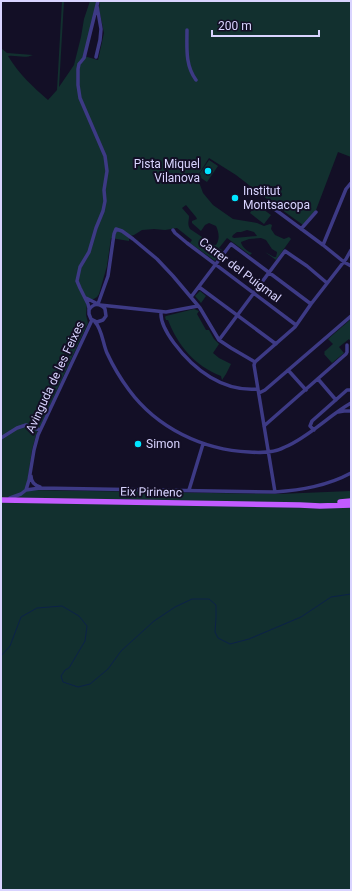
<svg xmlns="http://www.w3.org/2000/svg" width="352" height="891" font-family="Roboto,sans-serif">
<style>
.green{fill:#12302f;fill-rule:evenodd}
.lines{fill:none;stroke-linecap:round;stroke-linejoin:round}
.stream{stroke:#0c2248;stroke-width:1}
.street{stroke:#3d3a85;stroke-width:3.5}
.primary{stroke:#c25bff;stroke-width:5.5}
.poi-dot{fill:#00e5ff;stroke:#130f26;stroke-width:1.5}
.labels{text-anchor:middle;stroke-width:4;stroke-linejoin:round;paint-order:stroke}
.poi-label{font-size:12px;fill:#d9d4ff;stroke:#130f26;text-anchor:start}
.street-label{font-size:12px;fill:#d9d4ff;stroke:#130f26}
</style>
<rect width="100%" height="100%" fill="#130f26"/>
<!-- green -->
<path class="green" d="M62 1H64L59 87 74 65 81 37 84 19 90 1H98L84 56 98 60 104 33 99 9 100 1H351V157L338 152 316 210 303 225 271 202 236 175 209 158 197 177 203 193 213 205 233 219 257 223 264 226 270 224 272 225 271 229 275 235 284 239 289 237 291 239 276 260 265 252 274 257H276L277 253V252L272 249 266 240 261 238 249 239 241 242C241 246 248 252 252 253L250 255 227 238 219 248 222 250 215 261 190 243 192 240 177 228 165 230 154 229 142 230 134 235 130 236 129 238V241L111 238 107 266 99 294 97 297 87 303 86 315 88 323 40 427 38 428 32 450 26 490 279 494 351 491V890H1V48L7 53 33 55C24 59 17 55 8 56 19 74 33 87 48 100L57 90ZM186 205 196 217 197 219 192 221V223L201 231 205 225 209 223 216 226C219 232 220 240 216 245H214L190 229C187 224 189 221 189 216L182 208ZM247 230 254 232 257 236 234 238 232 237 233 235 237 232H241Z
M209 160 218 166 207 182 198 176Z
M256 204 271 215 264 224 250 213Z
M200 291 206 296 201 303 195 296Z
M194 309 199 311 197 314 206 330H209L214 339 219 344 213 353 219 358 231 364 226 374 222 380 221 376C195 366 178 346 168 320H166L165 317 166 316Z
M351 319V342L349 339 339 347 344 353 332 363 324 354 325 353 324 352 333 344 328 339Z"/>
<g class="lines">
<!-- stream -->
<path class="stream" d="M1 656 10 646 21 617 37 608 62 606 79 616 87 626 85 641 69 668 65 670 61 676 63 682 78 687 90 684 108 669 121 651 154 621 175 607 192 599H209L216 605V618L215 632 218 638 230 644 249 639 301 617 331 597 351 594"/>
<!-- street -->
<path class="street" d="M187 30C187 48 185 65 196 80
M96 57 100 40 101 29 97 6
M269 205 323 245 344 262 351 266
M301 229 316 212
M173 230 175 233 187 243 296 325
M323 245 346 189 351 183
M199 287 276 344
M191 297 231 244 311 304
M86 298 98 304 108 276 114 234 116 229 122 231 133 239 157 259 173 276 200 308 219 340 231 348 255 362
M100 305 166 312 198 306
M89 310C93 303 100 303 105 309L106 316 103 320 97 322 91 319 89 314V308L88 304 80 288 77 281 80 267 89 252 96 228 103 211 105 201 104 190 107 171 105 156 80 98 78 85V69L79 64 84 58 98 1
M161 312C160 323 168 335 174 343 194 370 223 392 258 389
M95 322C102 329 103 344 107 353 113 366 120 378 129 390 157 428 203 450 249 452 262 453 274 453 285 447 309 437 328 416 351 403
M219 340 285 251 307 266 327 283
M255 362 295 327 311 304 346 259 351 250
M255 362 254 365 275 492
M288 370 306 390
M318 379 336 400
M259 393 265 390 351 316
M338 412 344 411H351
M264 426 346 354 347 352V345
M314 430 310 426 312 421 347 390H351
M1 438 17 428 26 425 40 430
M31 476C31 482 34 485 40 487
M26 490 29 480 34 450 38 435 92 320
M189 490 203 444
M10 498 21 494 26 490 40 488 275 492C301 490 327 486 351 473"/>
<!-- primary -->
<path class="primary" d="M1 500 300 505 320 506 351 505
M340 502 351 501"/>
</g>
<!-- markers -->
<g class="poi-dot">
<circle cx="208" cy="171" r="4"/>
<circle cx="235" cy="198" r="4"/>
<circle cx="138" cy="444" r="4"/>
</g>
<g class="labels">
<!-- poi labels -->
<g class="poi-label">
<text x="200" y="168" text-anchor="end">Pista Miquel<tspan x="200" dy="14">Vilanova</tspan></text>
<text x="243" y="195">Institut<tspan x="243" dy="14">Montsacopa</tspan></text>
<text x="146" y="448">Simon</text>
</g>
<!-- street labels -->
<g class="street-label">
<text transform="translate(240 270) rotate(37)" y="4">Carrer del Puigmal</text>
<text transform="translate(55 377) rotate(-65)" y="4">Avinguda de les Feixes</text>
<text transform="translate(151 492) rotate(1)" y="4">Eix Pirinenc</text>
</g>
</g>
<!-- border -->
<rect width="352" height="891" fill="none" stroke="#d9d4ff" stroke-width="4"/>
<!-- scale -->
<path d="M212 30v6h107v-6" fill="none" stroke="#d9d4ff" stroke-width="2"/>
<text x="218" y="30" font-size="12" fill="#d9d4ff" stroke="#130f26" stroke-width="3" paint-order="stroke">200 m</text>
</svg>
